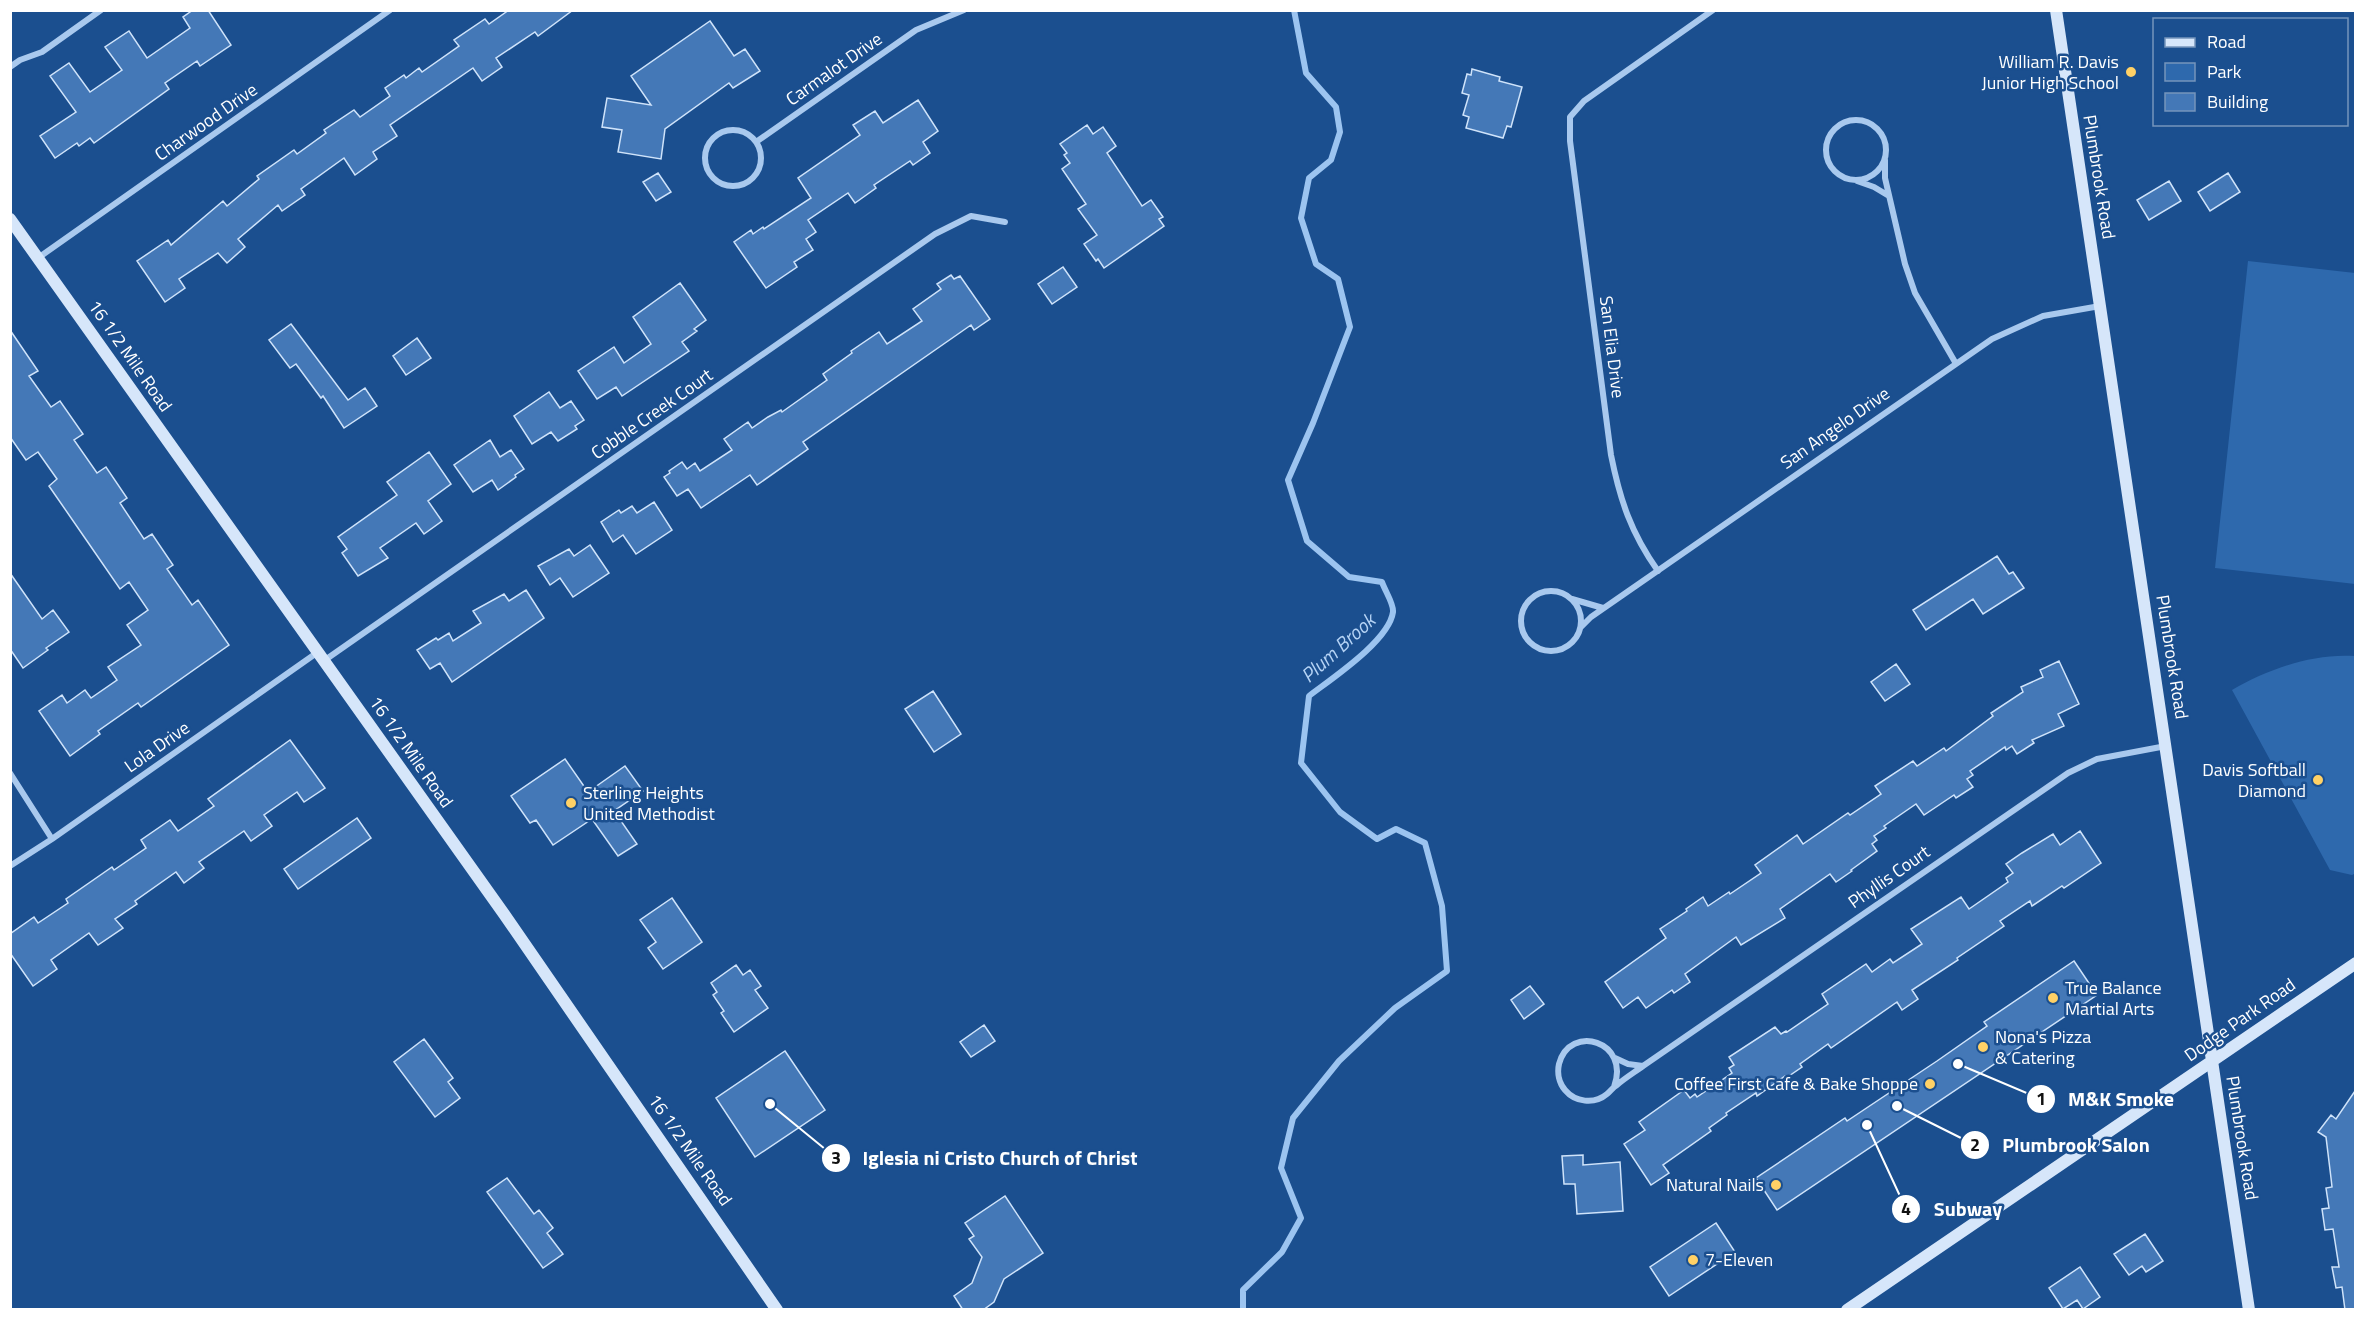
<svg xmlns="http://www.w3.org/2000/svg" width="2366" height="1320" font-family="'Titillium Web',sans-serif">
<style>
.green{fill:#2e69ad}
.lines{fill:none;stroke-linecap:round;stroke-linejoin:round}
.stream{stroke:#9cc4f0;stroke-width:6}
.building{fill:#4478b7;stroke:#cfe3fa;stroke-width:1.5}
.street{stroke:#a9c9ee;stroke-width:6}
.secondary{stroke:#d6e6fa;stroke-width:12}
.poi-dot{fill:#ffd166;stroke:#1b4f8f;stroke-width:2}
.labels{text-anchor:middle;stroke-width:5;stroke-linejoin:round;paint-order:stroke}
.poi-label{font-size:18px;fill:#fff;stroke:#1b4f8f;text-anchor:end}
.street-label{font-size:18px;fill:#fff;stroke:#1b4f8f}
.water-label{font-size:20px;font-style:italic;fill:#b5d3f5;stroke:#1b4f8f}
.leader{fill:none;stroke:#fff;stroke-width:2}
.callout-dot{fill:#fff;stroke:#1b4f8f;stroke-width:2}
.mark-label{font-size:18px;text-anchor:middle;font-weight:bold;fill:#111}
.callout-label{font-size:20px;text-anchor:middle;font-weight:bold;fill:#fff;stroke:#1b4f8f;stroke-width:5;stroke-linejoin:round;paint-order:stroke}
</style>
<rect width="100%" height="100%" fill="#1b4f8f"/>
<!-- green -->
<path class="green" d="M2248 261 2355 273V584L2215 568Z
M2355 656 2356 873 2352 875 2330 870 2232 690C2268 669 2313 653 2355 656Z"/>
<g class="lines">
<!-- stream -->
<path class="stream" d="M1243 1310V1290L1282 1252 1301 1218 1281 1168 1293 1118 1339 1061 1395 1008 1447 971 1442 906 1425 843 1396 829 1377 839 1340 812 1301 763 1309 696C1331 679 1389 641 1393 612 1394 604 1385 591 1382 582L1349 577 1307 541 1288 480 1313 423 1350 327 1338 279 1316 264 1301 218 1309 178 1331 160 1340 132 1336 107 1306 73 1294 10"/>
</g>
<!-- building -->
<path class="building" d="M193 10H208L231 45 200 66 197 61 165 83 169 89 94 143 90 138 79 146 77 143 55 158 40 136 76 112 50 76 69 63 90 92 122 70 105 47 129 31 147 58 190 28 183 17Z
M509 10H573L538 36 535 32 496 58 502 67 482 81 473 68 390 125 397 136 373 152 377 159 355 175 344 158 301 189 305 195 282 211 278 205 238 239 245 247 227 263 218 253 179 279 185 288 165 302 137 261 168 240 171 245 223 201 227 206 259 179 257 176 294 150 297 154 326 133 324 130 354 110 360 117 390 96 385 88 404 75 406 78 419 68 422 72 459 46 454 40 485 19 489 24Z
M710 21 734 56 745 49 760 71 733 88 729 83 665 129 661 159 618 152 622 130 602 127 607 98 651 105 631 76Z
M1472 69 1500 77 1499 81 1522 87 1511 127 1507 126 1503 138 1466 128 1469 117 1463 115 1469 95 1462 93 1467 74 1471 75Z
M918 100 938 131 923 142 930 153 913 165 910 161 874 185 876 188 855 203 848 193 808 220 816 232 806 239 813 250 794 262 797 267 766 288 734 242 751 230 753 234 763 227 764 229 811 198 798 178 860 135 853 125 875 111 883 123Z
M1087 125 1093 134 1103 127 1116 146 1107 153 1142 206 1151 200 1163 217 1159 219 1164 226 1104 268 1098 259 1096 261 1084 244 1097 235 1078 209 1086 204 1062 169 1070 163 1064 155 1067 153 1060 144Z
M658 173 671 192 656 201 643 182Z
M2228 173 2240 192 2210 211 2198 192Z
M2169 181 2181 201 2149 220 2137 200Z
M1063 267 1077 287 1052 304 1038 284Z
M951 275 954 279 960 276 990 319 974 330 971 325 803 442 808 449 757 485 750 475 701 508 688 489 677 496 664 477 670 473 669 471 682 462 687 469 695 463 700 471 732 450 724 439 748 422 752 428 768 417 781 410 782 412 827 380 823 374 852 353 851 351 879 332 887 344 922 321 913 309 941 289 937 284Z
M680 283 706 320 694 329 697 331 682 342 689 351 622 396 616 387 597 399 578 371 614 347 624 363 651 344 633 317Z
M291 324 348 400 365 388 377 406 344 428 323 396 321 398 296 364 290 368 269 340Z
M10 330 38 371 29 376 51 407 60 401 83 434 74 440 97 473 106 467 127 498 120 503 144 539 152 534 173 565 167 569 192 605 198 600 229 645 141 707 138 703 98 731 100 734 70 756 39 711 62 695 67 703 85 690 91 698 117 680 108 667 141 645 127 625 148 610 129 582 120 589 87 541 49 486 57 479 38 452 26 460 10 437Z
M417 338 431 358 406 375 393 356Z
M549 392 560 408 571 401 584 420 575 426 577 429 558 441 551 432 532 444 514 416Z
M490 440 500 457 511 450 524 469 515 475 516 477 498 490 492 480 473 492 454 465Z
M429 452 451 484 428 501 442 521 424 534 416 523 380 548 388 558 358 576 342 553 347 549 338 537 397 495 387 482Z
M654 502 672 530 636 554 623 535 613 542 601 522 619 510 621 513 632 506 637 513Z
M590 545 609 573 573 597 560 578 550 585 538 566 569 549 574 556Z
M1997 556 2009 574 2013 572 2024 588 1983 614 1973 599 1926 630 1913 610Z
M10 573 42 619 53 610 69 632 46 648 48 650 23 668 10 649Z
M526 590 544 618 452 682 440 663 430 669 417 650 436 638 438 640 449 633 453 641 481 623 473 611 504 594 509 601Z
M2059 661 2079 704 2058 714 2064 726 2032 740 2034 743 2017 754 2012 746 2006 750 2005 747 1970 771 1973 775 1967 779 1973 787 1956 798 1954 795 1924 815 1916 804 1884 826 1886 828 1874 836 1877 840 1872 844 1877 851 1851 870 1852 871 1836 882 1830 874 1780 909 1785 918 1741 945 1736 937 1685 974 1690 982 1674 993 1672 990 1646 1008 1638 997 1623 1008 1605 982 1666 938 1660 929 1687 911 1686 909 1703 897 1708 906 1729 892 1730 894 1761 873 1755 865 1797 835 1803 844 1848 813 1850 815 1881 794 1875 786 1913 761 1917 766 1944 748 1946 751 1993 716 1991 713 2023 692 2021 687 2043 677 2040 670Z
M1896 664 1910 684 1885 701 1871 682Z
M933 691 961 734 934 752 905 709Z
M290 740 325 788 304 802 297 792 264 815 272 826 251 841 244 831 199 862 204 868 184 883 176 872 135 901 137 904 115 919 123 928 98 945 89 933 51 960 57 969 33 986 10 953V934L34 917 38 923 68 903 66 899 112 867 114 870 146 848 141 840 170 820 178 831 214 806 208 799Z
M565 759 588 792 625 766 643 791 614 811 637 844 618 856 592 819 553 845 536 820 530 823 511 796Z
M357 818 371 838 298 889 284 869Z
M2080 831 2101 863 2064 888 2062 886 2032 906 2030 901 2000 921 2004 926 1957 958 1958 960 1912 990 1918 999 1902 1010 1897 1002 1831 1048 1828 1044 1800 1064 1802 1067 1786 1078 1785 1076 1757 1096 1756 1093 1726 1113 1727 1115 1709 1128 1711 1131 1663 1165 1669 1173 1651 1185 1624 1144 1645 1130 1639 1122 1684 1090 1690 1098 1695 1094 1697 1097 1732 1073 1729 1068 1734 1065 1729 1057 1775 1027 1781 1034 1786 1031 1787 1032 1828 1004 1822 994 1866 964 1872 972 1890 959 1893 963 1922 944 1911 929 1961 897 1969 909 2008 882 2006 878 2013 873 2006 864 2022 853 2053 834 2060 845Z
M672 898 702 942 663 969 648 948 656 942 640 920Z
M2074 961 2097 995 1777 1210 1756 1178 1845 1118 1847 1121 1937 1061 1987 1026 1984 1022Z
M736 965 743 975 750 970 761 986 755 990 768 1008 734 1032 721 1013 724 1011 713 995 717 992 711 983Z
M1530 986 1544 1004 1524 1019 1511 1000Z
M984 1025 995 1041 971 1057 960 1042Z
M424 1039 453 1078 448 1082 460 1098 435 1117 394 1062Z
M785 1051 825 1110 755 1157 716 1098Z
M2355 1091V1310H2345L2342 1287 2336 1288 2332 1267H2339L2333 1229 2325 1230 2322 1209 2329 1208 2326 1188 2332 1187 2331 1178 2326 1137 2318 1132 2331 1115 2336 1119Z
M1583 1155V1165L1620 1162 1623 1211 1577 1214 1575 1184H1564L1562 1156Z
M507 1178 534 1214 539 1210 553 1228 547 1233 563 1254 543 1268 487 1192Z
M1005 1196 1043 1253 1004 1279 994 1302 983 1310H963L954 1296 972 1283 982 1257 969 1239 974 1236 965 1223Z
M1716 1223 1735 1252 1669 1296 1650 1267Z
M2145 1234 2163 1261 2146 1272 2142 1266 2129 1275 2114 1254Z
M2080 1267 2100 1297 2083 1309 2077 1300 2063 1309 2049 1288Z"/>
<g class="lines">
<!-- street -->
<path class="street" d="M10 67 20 60 42 52 101 10
M1826 150a30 30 0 1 1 60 0a30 30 0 1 1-60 0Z
M705 158a28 28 0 1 1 56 0a28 28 0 1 1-56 0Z
M756 142 916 30 964 10
M1885 160V178L1905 264 1915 293 1955 362
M1857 181 1874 187 1889 196
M38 258 390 10
M1658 571C1631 533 1620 500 1611 455L1570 141V117L1584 101 1713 10
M1521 621a30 30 0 1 1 60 0a30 30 0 1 1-60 0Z
M1572 599 1603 608
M1581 627 1591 617 1992 339 2043 316 2100 306
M325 660 935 234 971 216 1005 222
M10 773 52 839
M10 866 52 839 318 652
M1615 1058 1628 1064 1643 1066
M1614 1087C1631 1041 1570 1023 1559 1064 1557 1073 1559 1083 1565 1090 1575 1102 1594 1105 1607 1094 1610 1092 1613 1087 1617 1085 1625 1078 1635 1072 1643 1066L2068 773 2097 759 2166 746"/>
<!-- secondary -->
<path class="secondary" d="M2056 10 2249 1310
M10 219 504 914 777 1310
M1847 1310 2356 963"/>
</g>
<!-- markers -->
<g class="poi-dot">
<circle cx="2131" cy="72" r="6"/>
<circle cx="2318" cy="780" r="6"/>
<circle cx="571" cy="803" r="6"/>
<circle cx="2053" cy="998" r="6"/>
<circle cx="1983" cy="1047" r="6"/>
<circle cx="1930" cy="1084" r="6"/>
<circle cx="1776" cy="1185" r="6"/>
<circle cx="1693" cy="1260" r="6"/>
</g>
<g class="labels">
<!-- poi labels -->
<g class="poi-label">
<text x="2119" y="68">William R. Davis<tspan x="2119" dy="21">Junior High School</tspan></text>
<text x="2306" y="776">Davis Softball<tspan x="2306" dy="21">Diamond</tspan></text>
<text x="583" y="799" text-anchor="start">Sterling Heights<tspan x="583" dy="21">United Methodist</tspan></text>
<text x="2065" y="994" text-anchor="start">True Balance<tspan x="2065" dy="21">Martial Arts</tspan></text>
<text x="1995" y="1043" text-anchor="start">Nona's Pizza<tspan x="1995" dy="21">&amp; Catering</tspan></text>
<text x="1918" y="1090">Coffee First Cafe &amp; Bake Shoppe</text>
<text x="1764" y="1191">Natural Nails</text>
<text x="1705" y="1266" text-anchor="start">7-Eleven</text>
</g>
<!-- street labels -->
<g class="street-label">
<text transform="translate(834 69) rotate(-35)" y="6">Carmalot Drive</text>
<text transform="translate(206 122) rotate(-35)" y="6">Charwood Drive</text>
<text transform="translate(2099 177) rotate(81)" y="6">Plumbrook Road</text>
<text transform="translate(1612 347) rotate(83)" y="6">San Elia Drive</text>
<text transform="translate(130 356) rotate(55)" y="6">16 1/2 Mile Road</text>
<text transform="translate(652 414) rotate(-35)" y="6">Cobble Creek Court</text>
<text transform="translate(1835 428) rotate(-35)" y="6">San Angelo Drive</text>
<text transform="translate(2172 657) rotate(81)" y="6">Plumbrook Road</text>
<text transform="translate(157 747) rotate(-35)" y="6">Lola Drive</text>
<text transform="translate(411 752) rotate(55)" y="6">16 1/2 Mile Road</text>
<text transform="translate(1889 877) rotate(-35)" y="6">Phyllis Court</text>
<text transform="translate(2240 1020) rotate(-35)" y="6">Dodge Park Road</text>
<text transform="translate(2242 1138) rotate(81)" y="6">Plumbrook Road</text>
<text transform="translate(690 1150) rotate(55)" y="6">16 1/2 Mile Road</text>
</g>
<!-- water labels -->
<g class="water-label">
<text transform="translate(1338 648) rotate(-42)" y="7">Plum Brook</text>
</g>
</g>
<!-- callouts -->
<path class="leader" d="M1958 1064L2041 1099M1897 1106L1975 1145M770 1104L836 1158M1867 1125L1906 1209"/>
<g class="callout-dot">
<circle cx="1958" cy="1064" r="6"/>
<circle cx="1897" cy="1106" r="6"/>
<circle cx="770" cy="1104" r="6"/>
<circle cx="1867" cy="1125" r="6"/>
<circle cx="2041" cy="1099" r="15"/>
<circle cx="1975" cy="1145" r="15"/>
<circle cx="836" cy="1158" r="15"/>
<circle cx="1906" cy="1209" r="15"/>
</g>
<g class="mark-label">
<text x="2041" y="1105">1</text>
<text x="1975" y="1151">2</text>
<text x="836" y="1164">3</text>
<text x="1906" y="1215">4</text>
</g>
<g class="callout-label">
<text x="2121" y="1106">M&amp;K Smoke</text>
<text x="2076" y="1152">Plumbrook Salon</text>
<text x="1000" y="1165">Iglesia ni Cristo Church of Christ</text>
<text x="1968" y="1216">Subway</text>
</g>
<!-- border -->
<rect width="2366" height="1320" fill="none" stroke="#ffffff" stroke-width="24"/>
<!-- legend -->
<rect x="2153" y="18" width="195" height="108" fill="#1b4f8f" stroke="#7695bc" stroke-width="1.5"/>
<rect x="2165" y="38" width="30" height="9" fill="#d6e6fa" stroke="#7695bc" stroke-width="1.5"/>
<text x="2207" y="48" font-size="18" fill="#ffffff">Road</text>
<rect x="2165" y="63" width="30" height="18" fill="#2e69ad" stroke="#7695bc" stroke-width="1.5"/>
<text x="2207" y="78" font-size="18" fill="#ffffff">Park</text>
<rect x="2165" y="93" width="30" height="18" fill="#4478b7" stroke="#7695bc" stroke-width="1.5"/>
<text x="2207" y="108" font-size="18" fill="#ffffff">Building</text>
</svg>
